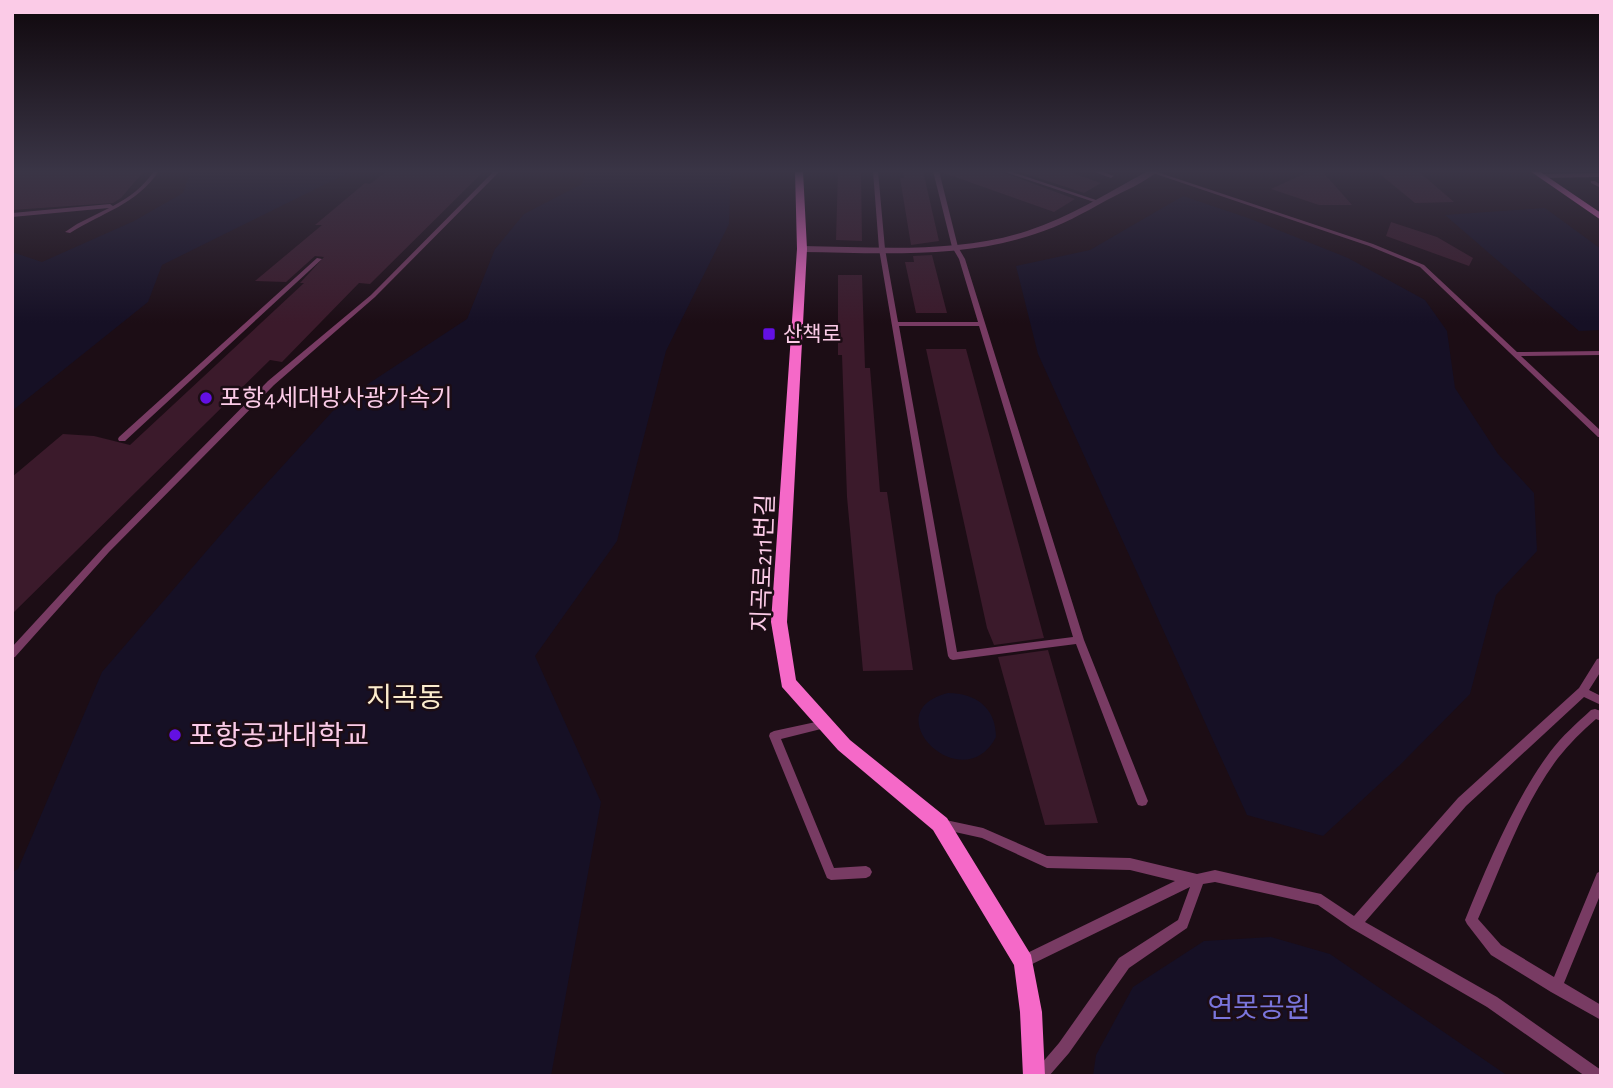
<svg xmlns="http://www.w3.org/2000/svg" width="1613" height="1088" font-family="'Alegreya Sans','Noto Sans KR',sans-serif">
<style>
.green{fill:#161025}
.building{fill:#3b1a2b}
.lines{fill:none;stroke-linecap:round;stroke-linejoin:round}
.lane{fill:#783b63;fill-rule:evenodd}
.street{fill:#783b63;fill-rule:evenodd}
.secondary{fill:#f569c8;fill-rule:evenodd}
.poi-dot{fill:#6310e3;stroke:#1c0d15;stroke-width:2.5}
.labels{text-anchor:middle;stroke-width:5;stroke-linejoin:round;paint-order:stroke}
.far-poi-label{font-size:21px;fill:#fbcbe7;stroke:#1c0d15;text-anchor:start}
.poi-label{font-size:24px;fill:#fbcbe7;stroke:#1c0d15;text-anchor:start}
.street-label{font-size:24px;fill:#fbcbe7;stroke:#1c0d15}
.quarter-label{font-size:28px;fill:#fceccd;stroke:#1c0d15}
.near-poi-label{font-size:28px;fill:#fbcbe7;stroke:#1c0d15;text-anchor:start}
.near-park-label{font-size:28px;fill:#7a75db;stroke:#1c0d15}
</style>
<rect width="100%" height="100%" fill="#1c0d15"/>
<!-- green -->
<path class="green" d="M191 171H352L162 265 148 302 12 411V252L42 262 134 221 183 193Z
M585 171H731L729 224 666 351 617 541 535 656 601 802 551 1076H12V872L18 869 102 672 236 517 342 401 467 319 495 249 524 214 582 184Z
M1183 196 1251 219 1348 258 1425 300 1447 331 1455 388 1498 454 1534 493 1537 551 1496 595 1470 694 1400 765 1323 836 1247 815 1038 354 1016 266 1090 250Z
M1545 208 1601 249V330L1579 331 1445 215Z
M948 693C975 693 996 707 996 737 963 801 872 712 948 693Z
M1271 937 1330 954 1508 1076H1093L1096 1055 1133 987 1204 941Z"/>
<!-- building -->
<path class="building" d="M12 171H144L121 198 113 203 12 210Z
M387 171H484L370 284 359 283 282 362 270 360 12 614V477L63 434 94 436 130 445 304 283H300L324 257 315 256 286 282 255 281 322 225H315L365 183 370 184Z
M838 171H861L862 241 836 240Z
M903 171H923L939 241 911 245 900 178H904Z
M945 171H999L1075 199 1054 212 944 173Z
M1017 171H1066L1101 183 1084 193Z
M1310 171H1322L1352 205H1319L1271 189Z
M1376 171H1418L1454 202 1415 203Z
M1391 222 1437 237 1473 258 1469 266 1386 236Z
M932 255 947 313H916L905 262H914L913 256Z
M838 275H862L865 368H870L880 492H887L913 670 863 671 847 497 842 355H838Z
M926 349H966L1044 638 994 645 987 628Z
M1048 650 1098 823 1045 825 998 657Z"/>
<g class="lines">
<!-- lane -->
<path class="lane" d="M154 171H159C136 205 103 212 70 233L65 232 77 224 109 208 12 217V213L110 204 113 206C130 197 143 187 154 171Z
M494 171H500L375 297 274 385 109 552 15 657 12 658V647L103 548 268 381 371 295Z
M873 171H878L885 249 898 322H978L959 259 952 247 933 171H939L958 247 965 259 1084 640 1148 801 1146 805 1142 806 1138 805 1136 801 1076 644 953 660 950 659 948 656 879 249ZM899 326H979L1073 637 957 652Z
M1002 171H1009L1099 201 1094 202Z
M1092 171H1100L1114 176 1111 178Z
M1147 171H1154L1373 244 1424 265 1517 352 1601 351V355L1521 356 1601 431V437H1598L1420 267 1369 246Z
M1591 181H1595L1601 185V188L1591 183Z
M317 258 322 259 125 441H119L118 439 119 437Z
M1601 658V671L1589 690 1601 696V705L1584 697 1466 806 1365 922 1497 997 1601 1070V1076H1585L1487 1007 1351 928 1318 905 1215 882 1203 884 1187 928 1129 968 1069 1053 1049 1076H1033L1035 1071 1059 1043 1119 958 1178 920 1190 887 1024 968 1019 967 1018 962 1019 957 1175 881 1130 870 1047 868 982 838 937 828 935 824 937 820 941 819 983 828 1047 856 1130 858 1197 874 1215 870 1321 894 1354 916 1458 798 1579 688 1597 659Z
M1595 709 1601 711V721L1596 719C1582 731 1569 744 1558 758 1522 806 1502 865 1478 919L1501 945 1554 977 1597 873 1601 871V893L1564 983 1601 1005V1020L1551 992 1491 955 1467 924 1465 920C1487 866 1515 799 1550 752 1562 736 1577 723 1591 710Z
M825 720 829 721 830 724 829 727 781 739 834 868 866 866 870 868 872 872 870 876 866 878 831 880 827 878 769 736 770 733 774 731Z"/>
<!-- street -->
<path class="street" d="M1148 171H1158C1144 183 1124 191 1107 200 1084 213 1060 226 1035 234 961 259 879 253 802 252L797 249 802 246C876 247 956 254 1027 231 1070 217 1109 192 1148 171Z
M1601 173V177L1543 178 1539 176 1543 174Z"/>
<!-- secondary -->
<path class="secondary" d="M795 171H803L807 249 787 622 796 680 850 740 947 818 1031 955 1042 1012 1045 1076H1023L1020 1012 1014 965 933 830 838 750 782 687 771 622 797 249Z
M1530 171H1539L1601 213V220Z"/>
</g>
<!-- sky -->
<linearGradient id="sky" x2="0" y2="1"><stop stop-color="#0f070c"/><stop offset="0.53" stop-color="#3a3546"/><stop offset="1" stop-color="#3a3546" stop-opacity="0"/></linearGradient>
<rect width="1613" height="323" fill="url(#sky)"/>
<!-- markers -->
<g class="poi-dot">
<rect x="762" y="327" width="14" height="14" rx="3.5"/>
<circle cx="206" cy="398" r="7"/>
<circle cx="175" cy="735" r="7"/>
</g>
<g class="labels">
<!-- far-poi labels -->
<g class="far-poi-label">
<text x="783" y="341">산책로</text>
</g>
<!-- poi labels -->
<g class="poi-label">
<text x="220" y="406">포항4세대방사광가속기</text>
</g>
<!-- street labels -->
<g class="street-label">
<text transform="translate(763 563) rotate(-88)" y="8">지곡로211번길</text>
</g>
<!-- quarter labels -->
<g class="quarter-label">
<text x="405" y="707">지곡동</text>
</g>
<!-- near-poi labels -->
<g class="near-poi-label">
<text x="189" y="745">포항공과대학교</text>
</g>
<!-- near-park labels -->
<g class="near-park-label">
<text x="1259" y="1017">연못공원</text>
</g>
</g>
<!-- border -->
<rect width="1613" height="1088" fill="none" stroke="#fbcbe7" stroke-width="28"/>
</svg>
